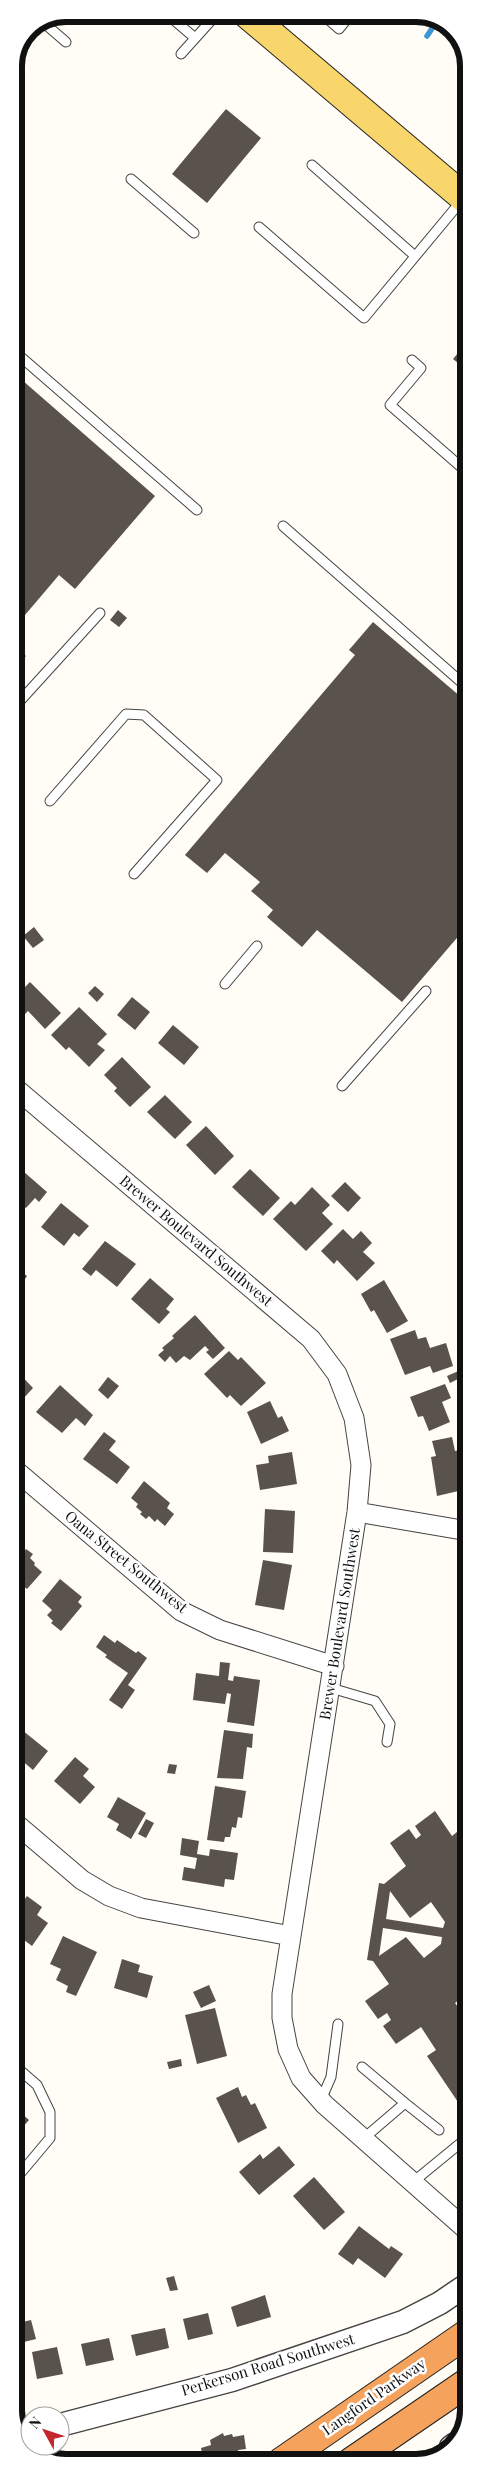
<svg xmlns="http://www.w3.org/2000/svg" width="482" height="2476" font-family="'Playfair Display',serif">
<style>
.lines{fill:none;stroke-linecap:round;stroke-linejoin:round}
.stream{stroke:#3f96cf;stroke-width:5.5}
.building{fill:#5a524d;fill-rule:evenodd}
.service-casing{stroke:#444;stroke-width:11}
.minor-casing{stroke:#444;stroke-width:21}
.tertiary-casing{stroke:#444;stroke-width:25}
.primary-casing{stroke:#222;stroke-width:30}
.motorway-casing{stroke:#222;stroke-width:30}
.service{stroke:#fff;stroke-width:9}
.minor{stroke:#fff;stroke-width:19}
.tertiary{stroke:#fff;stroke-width:22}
.primary{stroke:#f9d66b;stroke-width:28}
.motorway{stroke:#f5a25d;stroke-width:28}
.labels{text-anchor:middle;stroke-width:5;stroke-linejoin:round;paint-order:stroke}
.street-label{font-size:15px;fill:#111;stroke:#fff}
.rim{fill:none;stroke:#111;stroke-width:6}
</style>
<rect width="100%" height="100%" fill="#fffdf5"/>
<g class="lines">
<!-- stream -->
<path class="stream" d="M427 36 437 21"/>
</g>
<!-- building -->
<path class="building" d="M226 109 261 138 207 203 172 174Z
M468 341V371L453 359Z
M14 373 155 496 75 589 59 575 14 628Z
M118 610 127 618 119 627 110 620Z
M373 622 468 703V925L402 1002 317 930 302 947 267 917 273 910 251 891 260 882 225 853 207 873 185 855 355 655 349 650Z
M14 645 26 656 22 660 14 653Z
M34 927 44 940 33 948 23 936Z
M14 948 24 958 16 967 19 970 14 976Z
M30 982 61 1013 45 1029 28 1011 25 1014 14 1003V998Z
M95 986 104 994 97 1002 88 993Z
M132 997 150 1012 135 1030 117 1015Z
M79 1007 107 1034 97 1044 105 1050 89 1067 69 1047 66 1050 51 1035Z
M173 1025 199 1047 184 1065 158 1043Z
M122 1057 151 1087 130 1107 114 1091 117 1088 104 1075Z
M165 1095 192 1122 175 1139 147 1112Z
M206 1126 234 1156 215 1175 186 1145Z
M16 1165 47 1192 39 1202 35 1198 26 1208 14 1198V1168Z
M250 1169 280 1198 263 1216 232 1187Z
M345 1182 361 1198 348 1212 331 1196Z
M312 1187 330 1205 322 1213 333 1224 306 1251 273 1219 291 1201 295 1205Z
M61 1203 89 1226 79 1237 74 1233 64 1246 41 1227Z
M343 1229 353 1239 361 1231 372 1243 363 1252 375 1263 357 1281 337 1260 334 1264 321 1251Z
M105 1241 136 1264 117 1287 96 1270 91 1276 82 1269Z
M21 1271 27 1276 23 1282 16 1276Z
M150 1278 174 1299 166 1309 170 1312 159 1324 131 1299Z
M384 1280 408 1321 387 1333 374 1310 371 1312 361 1294Z
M195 1315 225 1348 213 1359 206 1352 209 1350 205 1346 190 1360 184 1356 176 1363 170 1356 165 1362 158 1355 164 1350 162 1348 174 1338 172 1336Z
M415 1330 418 1339 426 1337 430 1348 446 1343 453 1366 433 1373 430 1366 405 1375 390 1339Z
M229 1351 238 1360 241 1357 266 1383 241 1406 230 1395 227 1398 204 1374Z
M14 1368 33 1388 22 1400 14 1393Z
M463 1369 466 1375 450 1383 447 1376Z
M108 1377 119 1386 108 1399 98 1390Z
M445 1384 451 1398 442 1402 450 1422 429 1431 423 1416 418 1417 410 1397Z
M60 1385 93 1415 85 1426 76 1418 62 1433 36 1412Z
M270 1401 278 1418 282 1416 289 1431 261 1444 247 1412Z
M104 1432 116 1441 109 1450 130 1467 117 1484 83 1459Z
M452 1437 455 1451 466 1449 468 1471 464 1472 467 1489 437 1496 431 1457 436 1456 432 1441Z
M292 1452 297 1484 260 1490 256 1465 269 1463 268 1456Z
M144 1481 170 1503 167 1508 174 1514 165 1526 157 1519 155 1522 149 1516 146 1519 140 1514 142 1512 136 1507 138 1504 131 1498Z
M265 1509 295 1511 293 1553 263 1552Z
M17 1547 24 1552 26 1549 33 1554 30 1558 35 1563 34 1565 42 1572 27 1589 18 1582 21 1578 14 1573V1549Z
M263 1560 292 1565 284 1610 255 1605Z
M60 1579 82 1597 78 1602 82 1606 61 1631 51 1623 53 1621 47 1615 52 1610 42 1601Z
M104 1635 115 1643 117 1640 136 1653 138 1651 147 1658 128 1685 135 1690 122 1709 109 1700 128 1673 105 1657 107 1655 96 1647Z
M220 1662 230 1663 228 1680 233 1681 234 1676 260 1680 254 1726 227 1722 231 1694 227 1693 225 1704 193 1700 196 1673 219 1676Z
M22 1730 48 1751 33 1770 14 1754V1740Z
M224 1730 253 1734 252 1748 247 1747 243 1779 217 1778Z
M75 1757 89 1769 83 1776 95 1787 80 1804 54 1781Z
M169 1764 177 1765 175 1774 167 1773Z
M215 1786 246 1791 242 1818 238 1817 236 1828 232 1827 230 1837H225L224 1842 207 1840Z
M118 1797 146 1813 131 1839 116 1830 119 1824 107 1817Z
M435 1811 452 1836 468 1823V1993L455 2003 468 2021V2109L464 2111 427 2056 436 2050 421 2027 396 2044 383 2026 391 2020 387 2013 378 2019 365 2001 389 1984 373 1961 367 1960 379 1883 384 1884 406 1866 390 1843 409 1829 416 1839 421 1835 415 1826ZM390 1891 410 1918 431 1902 445 1922 443 1928 386 1919ZM383 1928 442 1937 441 1944 424 1958 406 1937 379 1956Z
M146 1819 154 1823 146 1838 138 1834Z
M182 1838 199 1841 197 1854 209 1856 210 1849 238 1853 234 1880 225 1879 224 1887 182 1880 184 1867 195 1869 197 1858 180 1855Z
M27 1896 42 1907 37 1915 48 1923 32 1946 20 1937 24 1932 17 1927 14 1932V1914Z
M63 1936 97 1952 76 1996 66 1992 68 1986 56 1980 61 1969 50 1964Z
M122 1959 140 1965 138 1972 153 1976 147 1998 114 1988Z
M14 1971 23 1978 14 1989Z
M209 1985 216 2001 201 2008 193 1992Z
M215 2008 227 2056 197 2064 185 2015Z
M181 2059 182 2066 169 2069 167 2062Z
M238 2087 242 2097 246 2095 251 2105 255 2103 267 2128 238 2143 216 2098Z
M14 2107 29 2120 14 2137Z
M279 2146 295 2165 259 2195 239 2172 260 2154 263 2159Z
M468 2160V2177L460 2170Z
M314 2177 345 2212 324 2230 293 2196Z
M359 2226 389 2249 391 2246 403 2254 385 2278 358 2258 353 2265 338 2254Z
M174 2276 178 2290 170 2291 166 2278Z
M265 2295 271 2317 237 2327 231 2307Z
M208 2313 213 2334 188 2340 183 2319Z
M31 2320 36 2339 16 2344 14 2324Z
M165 2328 169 2348 136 2356 131 2335Z
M109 2338 114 2360 86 2366 81 2344Z
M57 2347 63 2374 37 2379 32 2352Z
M223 2433 224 2436 232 2434 233 2437 244 2435 246 2449 238 2450 239 2456 215 2462H200L203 2459 201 2448 211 2445 210 2440Z
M173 2456 175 2462H159Z"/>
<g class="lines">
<!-- service casing -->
<g class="service-casing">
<path id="service" d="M167 14 195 38
M322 14 339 29 351 14
M44 23 66 42
M181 54 217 14
M312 165 415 256
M131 179 194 233
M259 227 364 318 462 200
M14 351 197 510
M412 360 421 368 390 405 468 473
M283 526 468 688
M14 696 20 701 100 613
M50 801 126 714 144 715 217 780 134 874
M225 984 257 946
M342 1086 426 991
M331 1688 375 1701 390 1724 387 1742
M14 2065 37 2085 50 2112V2138L14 2181
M362 2067 405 2103 363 2139
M321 2100 331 2077 338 2024
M405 2103 439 2130
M413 2182 468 2137"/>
</g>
<!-- minor casing -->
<g class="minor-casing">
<path id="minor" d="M14 1087 311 1339 337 1374 354 1418 361 1465 357 1512 282 1994V2018L288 2049 301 2078 324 2104 468 2231
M14 1469 181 1611 220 1630 334 1666
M357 1512 468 1531
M14 1822 82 1880 109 1896 141 1908 291 1936"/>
</g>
<!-- tertiary casing -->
<g class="tertiary-casing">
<path id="tertiary" d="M60 2425 232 2380 403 2322 440 2303 468 2284
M23 2435 30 2433
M451 2447 455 2444"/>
</g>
<!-- primary casing -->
<g class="primary-casing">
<path id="primary" d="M247 14 468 201"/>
</g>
<!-- motorway casing -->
<g class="motorway-casing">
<path id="motorway" d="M281 2462 468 2333
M351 2462 468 2382"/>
</g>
<!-- service -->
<use href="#service" class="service"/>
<!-- minor -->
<use href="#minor" class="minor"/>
<!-- tertiary -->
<use href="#tertiary" class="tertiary"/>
<!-- primary -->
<use href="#primary" class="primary"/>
<!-- motorway -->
<use href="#motorway" class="motorway"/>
</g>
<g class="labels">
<!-- street labels -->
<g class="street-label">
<text transform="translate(196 1241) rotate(40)" y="5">Brewer Boulevard Southwest</text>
<text transform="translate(126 1562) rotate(39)" y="5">Oana Street Southwest</text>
<text transform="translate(340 1624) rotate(-81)" y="5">Brewer Boulevard Southwest</text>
<text transform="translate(268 2365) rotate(-17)" y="5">Perkerson Road Southwest</text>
<text transform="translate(374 2397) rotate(-35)" y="5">Langford Parkway</text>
</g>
</g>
<!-- crop -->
<path d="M0 0H482V2476H0ZM66 22H416A44 44 0 0 1 460 66V2410A44 44 0 0 1 416 2454H66A44 44 0 0 1 22 2410V66A44 44 0 0 1 66 22Z" fill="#fff" fill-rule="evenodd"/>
<path class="rim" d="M66 22H416A44 44 0 0 1 460 66V2410A44 44 0 0 1 416 2454H66A44 44 0 0 1 22 2410V66A44 44 0 0 1 66 22Z"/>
<!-- north arrow -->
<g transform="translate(45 2431) rotate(310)"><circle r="24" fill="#ffffff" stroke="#a0a0a0"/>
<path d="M0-4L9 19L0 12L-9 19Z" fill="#c4262e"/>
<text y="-8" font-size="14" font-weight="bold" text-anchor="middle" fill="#111111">N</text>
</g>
</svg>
